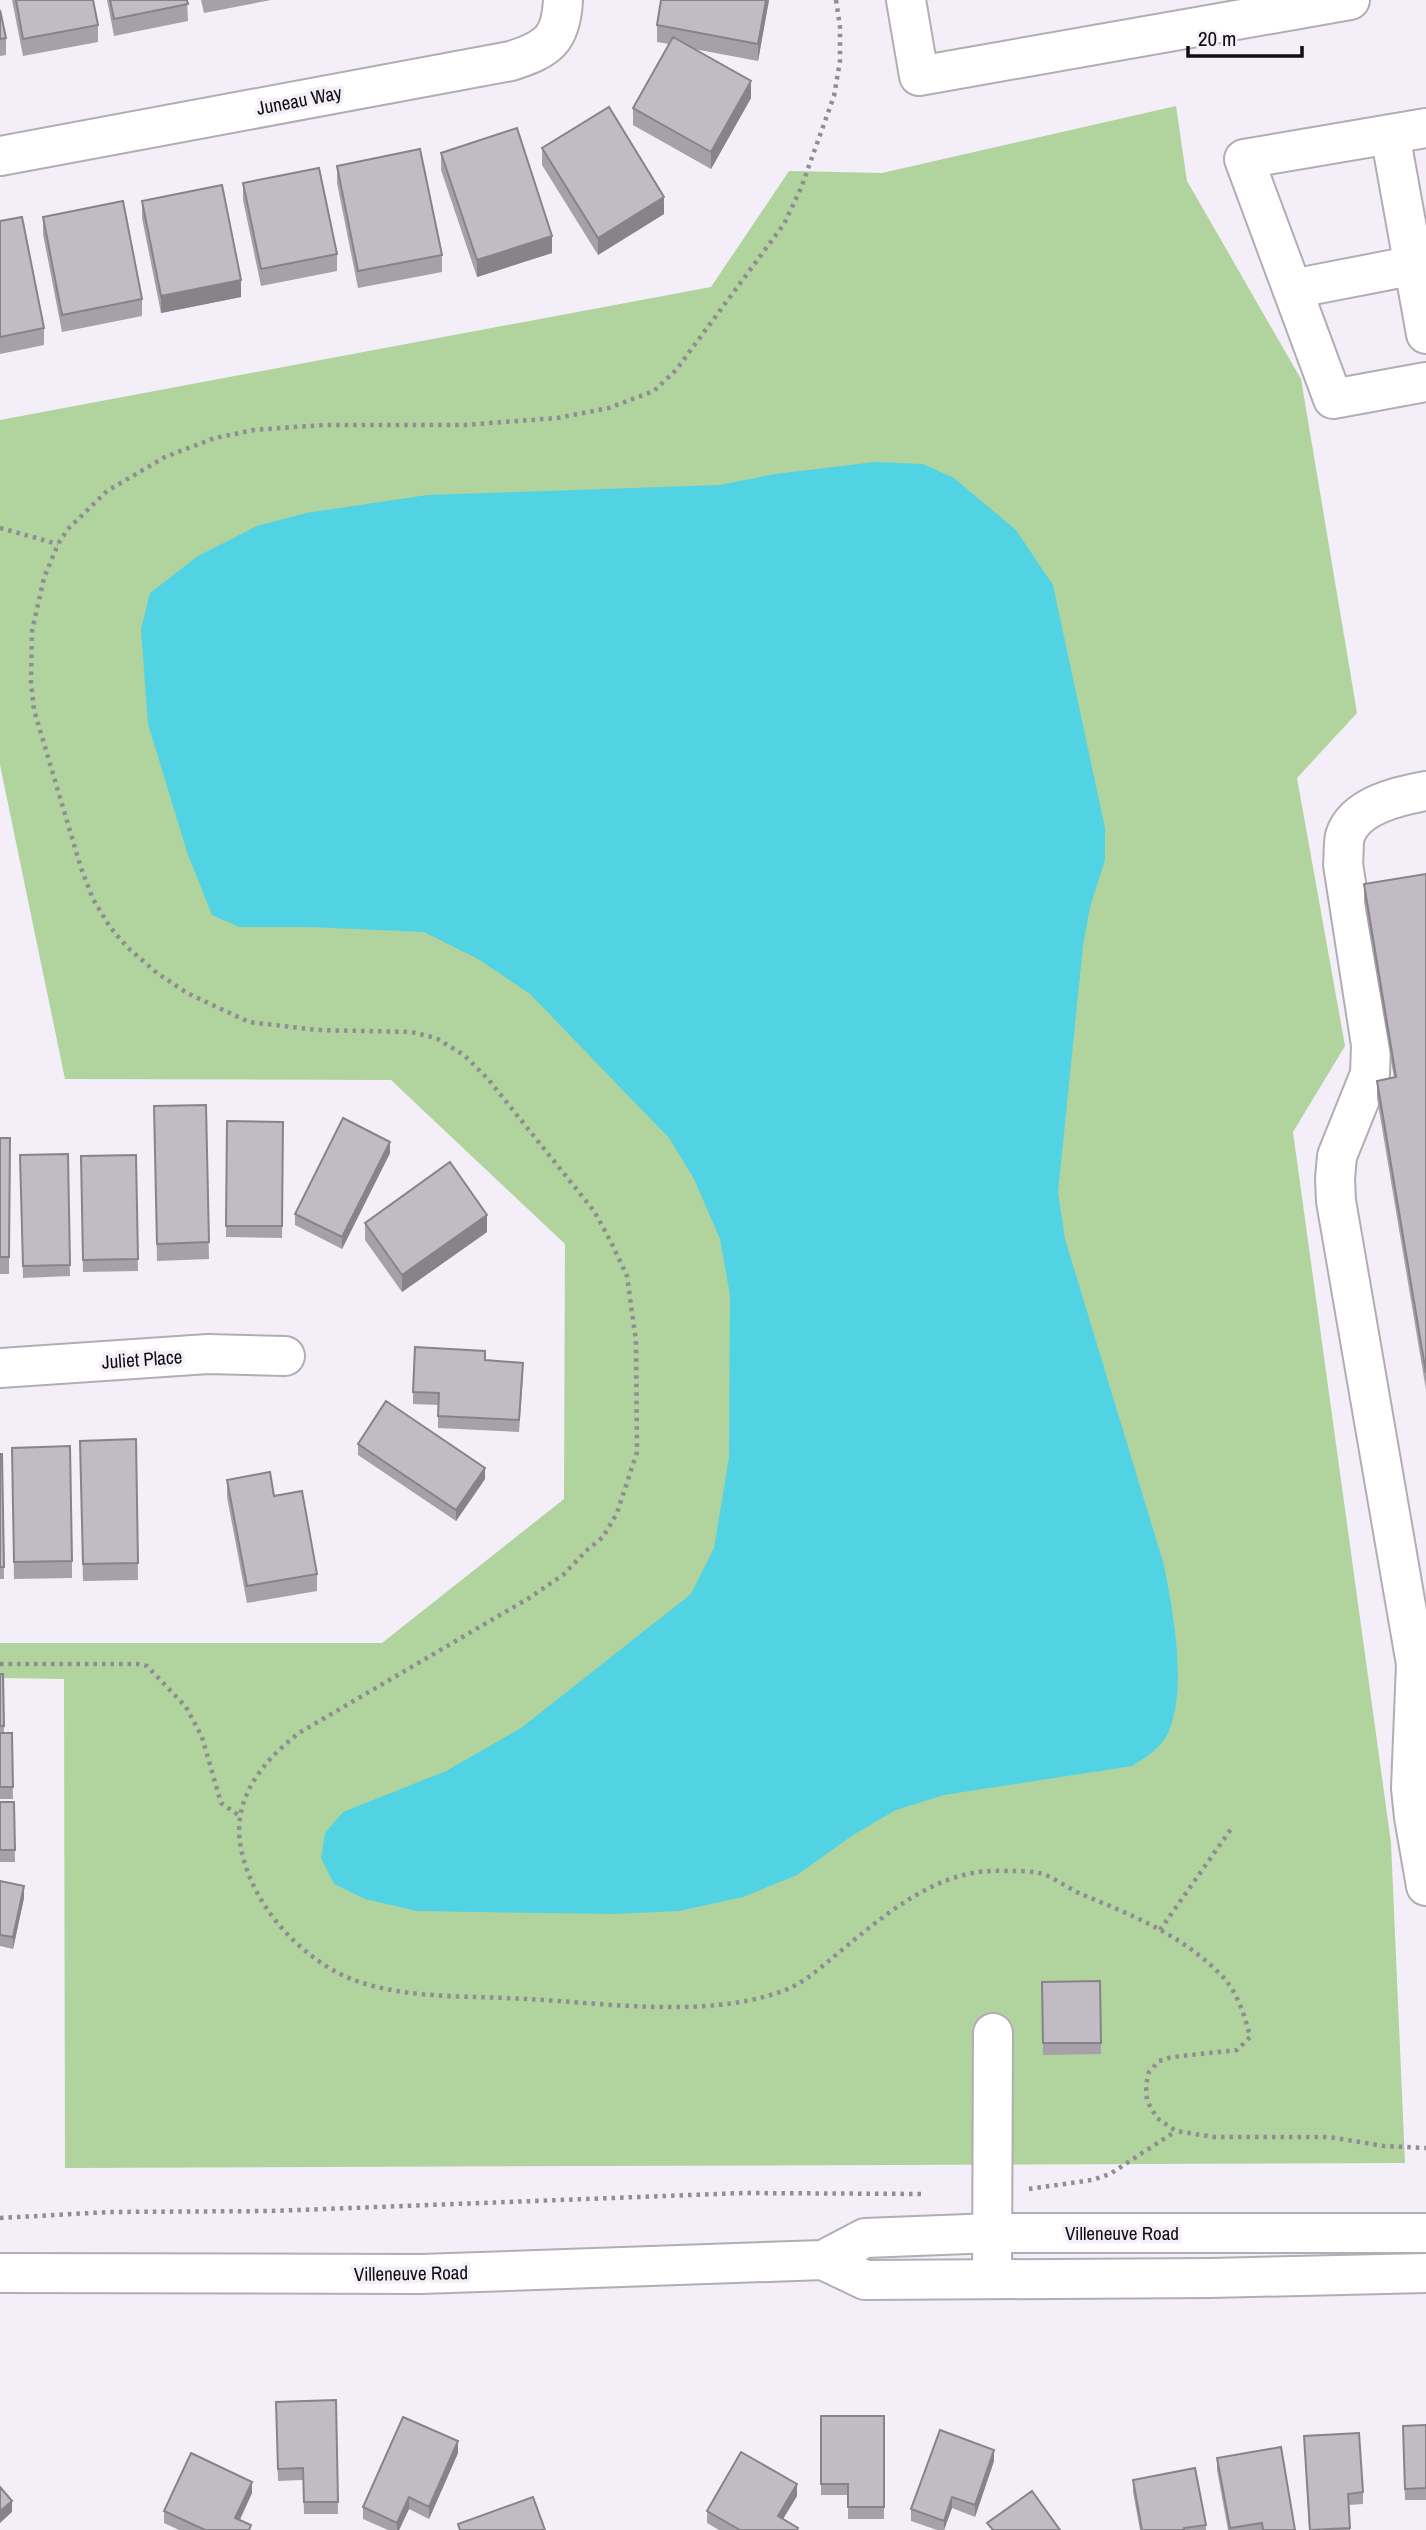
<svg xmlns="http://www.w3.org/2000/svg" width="1426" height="2530" font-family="'Archivo Narrow',sans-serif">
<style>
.green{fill:#b1d39d}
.water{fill:#52d3e4}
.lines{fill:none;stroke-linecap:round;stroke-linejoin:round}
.minor-casing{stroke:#b2adb5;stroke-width:42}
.major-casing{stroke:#b2adb5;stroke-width:42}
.path{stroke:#908d93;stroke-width:4.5;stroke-dasharray:3.5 5;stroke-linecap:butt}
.minor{stroke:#fff;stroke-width:38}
.major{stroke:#fff;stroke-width:38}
.wall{fill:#a6a1a8}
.shaded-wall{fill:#878388}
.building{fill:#c1bbc3;stroke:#878388;stroke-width:2}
.labels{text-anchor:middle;stroke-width:7;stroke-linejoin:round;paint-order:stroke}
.street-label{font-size:19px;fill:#0e0d0f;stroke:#f3eef7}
</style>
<rect width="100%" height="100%" fill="#f3eef7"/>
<!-- green -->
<path class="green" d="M1176 106 1187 181 1301 379 1357 713 1297 778 1345 1046 1293 1132 1391 1843 1405 2163 65 2168 64 1679 0 1678V1643H382L564 1499 565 1244 391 1080 65 1079 0 765V420L711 287 789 171 882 173Z"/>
<!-- water -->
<path class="water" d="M875 462 923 464 954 478 1016 530 1053 585 1105 828V860L1090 907 1083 946 1058 1192 1065 1239 1164 1565C1173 1612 1188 1688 1168 1733 1161 1748 1145 1758 1132 1766L944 1795 896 1810 853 1835 797 1875 743 1897 679 1911 614 1914 417 1911 365 1899 334 1884 321 1858 325 1833 343 1812 446 1771 521 1728 691 1594 714 1548 729 1457 730 1295 720 1239 694 1179 669 1138 530 994 478 959 424 932 309 927H239L212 915 187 852 148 724 141 629 150 593 198 556 257 526 306 513 427 495 720 485 775 474Z"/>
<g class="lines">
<!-- minor casing -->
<g class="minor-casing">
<path id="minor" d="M906 0 919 76 1350 0
M1426 128 1244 159 1333 399 1426 382
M1390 134 1426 334
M0 156 511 61C548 49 561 40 563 0
M1292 289 1426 263
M1426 791C1399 796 1355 805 1345 836 1343 844 1344 856 1343 864L1371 1045 1370 1074 1337 1156 1335 1179 1336 1201 1416 1664 1411 1788 1414 1817 1426 1886
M0 1368 208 1354 285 1356
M992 2279 993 2033"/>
</g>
<!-- major casing -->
<g class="major-casing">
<path id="major" d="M823 2260 865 2280 1211 2278 1426 2273
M0 2273 421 2274 823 2260 865 2238 993 2233H1426"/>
</g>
<!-- path -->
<path class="path" d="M836 0 840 27V61L834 96 801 188 784 224 676 370 654 391 609 408 557 418 464 425H323L254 430 215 438 165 457 107 491 68 529 58 544 44 578 32 631 31 682 34 710 81 868 93 899 110 927 127 947 157 973 187 993 249 1022 317 1030 411 1032 436 1038 464 1055 488 1079 594 1211 611 1242 627 1276 636 1341 637 1452 617 1513 603 1537 587 1550 563 1575 529 1598 299 1733C259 1764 228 1804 243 1857 255 1903 290 1945 331 1969 384 2001 466 1995 526 1999 606 2003 701 2018 777 1993 804 1985 822 1966 843 1949 891 1910 941 1867 1006 1871 1017 1871 1029 1871 1039 1873 1053 1876 1067 1888 1081 1894 1132 1915 1183 1935 1223 1977 1237 1992 1245 2016 1250 2037L1237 2050 1172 2057 1159 2061 1149 2072 1146 2085 1147 2101 1157 2118 1176 2131 1214 2137H1329L1384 2146 1426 2148
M0 528 58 544
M0 1664H138L147 1666 186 1707 202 1737 221 1803 240 1816
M1160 1930 1231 1829
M1029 2189 1092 2180 1110 2174 1176 2131
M0 2218 109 2212 272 2211 743 2193 926 2194"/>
<!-- minor -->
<use href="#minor" class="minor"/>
<!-- major -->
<use href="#major" class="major"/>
</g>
<!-- wall -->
<path class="wall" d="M12 0H93L98 25V42L23 56Z
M107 0H187L188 21 114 36Z
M201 0H271L204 13Z
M661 0H769L758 61 694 49 751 98 711 169 633 125V108L669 44 657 42V25Z
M0 10 6 38V55L0 56Z
M542 148 664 214 598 255 542 165Z
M441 153 552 253 477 277 441 170Z
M337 166 442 255V272L358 288 337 183Z
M243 183 337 254V271L261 286 243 200Z
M142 201 241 297 161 313 142 218Z
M43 217 142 299V316L62 332 43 234Z
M0 221 44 328V345L0 354Z
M1426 874V1390L1377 1098V1081L1394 1078 1364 902V884Z
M206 1105 209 1259 157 1261 154 1106Z
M227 1121 283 1122 282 1238 226 1237Z
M0 1138H10L9 1274H0Z
M390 1153 342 1249 295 1225V1214Z
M68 1154 70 1276 23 1278 20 1155Z
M136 1155 138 1271 83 1272 81 1156Z
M365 1223 487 1232 402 1292 365 1240Z
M523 1375 519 1432 438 1428V1405L413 1404V1392Z
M136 1439 138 1580 83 1581 80 1441Z
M358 1444 485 1479 456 1521 358 1455Z
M12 1448 72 1561V1578L14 1579Z
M0 1454H2L4 1579H0Z
M227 1480 274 1496 317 1574V1591L247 1603 227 1497Z
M0 1674H3L4 1733H12L13 1799H0Z
M0 1802H14L15 1862H0Z
M0 1881 24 1898 13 1949 0 1946Z
M1100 1981 1101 2054 1043 2055 1042 1982Z
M336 2400 338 2514H304L303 2480 278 2481 276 2402Z
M821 2416H884V2519H848V2495H821Z
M1426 2425V2500H1405L1403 2426Z
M1304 2436 1363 2492V2504L1349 2505 1350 2530H1309Z
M458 2453 429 2519 409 2509 399 2530H388L363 2519V2507Z
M1217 2458 1295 2530H1228L1217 2470Z
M994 2461 975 2517 952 2508 944 2530H937L911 2521V2509Z
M1133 2480 1206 2525V2530H1140L1133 2492Z
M252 2493 240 2520 251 2530H179L164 2523V2511Z
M797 2496 783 2519 798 2530H719L707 2523V2511Z"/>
<!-- shaded-wall -->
<path class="shaded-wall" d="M766 0H769L758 61V44Z
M751 81V98L711 169V152Z
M664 197V214L598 255V238Z
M552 236V253L477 277V260Z
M241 280V297L161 313V296Z
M390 1142V1153L342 1249V1237Z
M487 1215V1232L402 1292V1275Z
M485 1468V1479L456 1521V1510Z
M24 1886V1898L13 1949V1937Z
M458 2441V2453L429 2519V2507Z
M994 2450V2461L975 2517V2505Z
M252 2482V2493L235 2529V2518Z
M797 2484V2496L778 2527V2516Z
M409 2497V2509L399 2530H397V2523Z
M952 2497V2508L944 2530V2521Z
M12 2501V2512L0 2523V2511Z"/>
<!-- building -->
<path class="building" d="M16 0H93L98 25 23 39Z
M110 0H187L188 4 114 19Z
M661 0H766L758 44 657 25Z
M0 10 6 38 0 39Z
M673 37 751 81 711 152 633 108Z
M609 107 664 197 598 238 542 148Z
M517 128 552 236 477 260 441 153Z
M420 149 442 255 358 271 337 166Z
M319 168 337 254 261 269 243 183Z
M222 185 241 280 161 296 142 201Z
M123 201 142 299 62 315 43 217Z
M22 217 44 328 0 337V221Z
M1426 874V1373L1377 1081 1396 1077 1364 884Z
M206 1105 209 1242 157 1244 154 1106Z
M343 1118 390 1142 342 1237 295 1214Z
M227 1121 283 1122 282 1226H226Z
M0 1138H10L9 1257H0Z
M68 1154 70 1265 23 1266 20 1155Z
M136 1155 138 1259 83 1260 81 1156Z
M450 1162 487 1215 402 1275 365 1223Z
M415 1347 485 1351V1360L523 1363 519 1420 438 1416 439 1393 413 1392Z
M386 1401 485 1468 456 1510 358 1444Z
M136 1439 138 1563 83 1564 80 1441Z
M70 1446 72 1561 14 1562 12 1448Z
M0 1454H2L4 1567H0Z
M270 1472 274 1496 302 1491 317 1574 247 1586 227 1480Z
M0 1674H3L4 1726H0Z
M0 1733H12L13 1787H0Z
M0 1802H14L15 1850H0Z
M0 1881 24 1886 13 1937 0 1935Z
M1100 1981 1101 2043H1043L1042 1982Z
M336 2400 338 2502H304L303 2468 278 2469 276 2402Z
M821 2416H884V2507H848V2484H821Z
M403 2417 458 2441 429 2507 409 2497 397 2523 363 2507Z
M1426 2425V2488L1405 2489 1403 2426Z
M940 2430 994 2450 975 2505 952 2497 944 2521 911 2509Z
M1359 2433 1363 2492 1348 2494 1350 2528 1310 2530 1304 2436Z
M1281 2447 1295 2530H1263L1262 2523 1230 2528 1217 2458Z
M741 2452 797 2484 778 2516 798 2528 797 2530H740L707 2511Z
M191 2453 252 2482 235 2518 251 2525 249 2530H205L164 2511Z
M1195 2468 1206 2525 1184 2528V2530H1142L1133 2480Z
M0 2487 12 2501 0 2511Z
M1032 2491 1060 2530H993L987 2523Z
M533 2497 545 2530H460L458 2524Z"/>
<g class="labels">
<!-- street labels -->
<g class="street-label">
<text transform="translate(299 100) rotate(-11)" y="7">Juneau Way</text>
<text transform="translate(142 1359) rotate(-4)" y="7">Juliet Place</text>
<text x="1122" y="2240">Villeneuve Road</text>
<text transform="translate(411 2273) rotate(-1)" y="7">Villeneuve Road</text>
</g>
</g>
<!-- scale -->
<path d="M1188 46v10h114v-10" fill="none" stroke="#0e0d0f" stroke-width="3.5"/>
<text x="1198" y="46" font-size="21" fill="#0e0d0f" stroke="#f3eef7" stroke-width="5" paint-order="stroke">20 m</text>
</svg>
